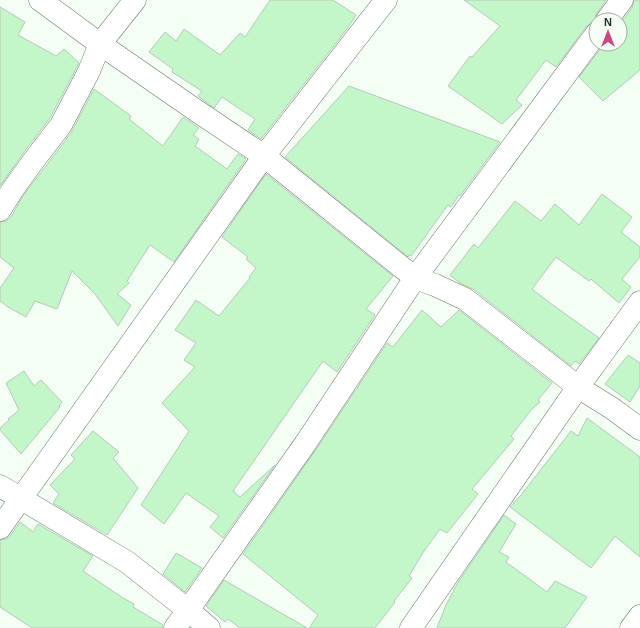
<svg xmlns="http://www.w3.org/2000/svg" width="640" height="628" font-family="Arial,sans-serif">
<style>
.building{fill:#c3f6c8;stroke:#b4ccb6}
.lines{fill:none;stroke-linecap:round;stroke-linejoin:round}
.minor-casing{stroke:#647a66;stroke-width:23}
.minor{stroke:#fff;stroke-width:22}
</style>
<rect width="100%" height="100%" fill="#f5fef5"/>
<!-- building -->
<path class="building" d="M270 0H333L356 15 347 29 261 139 248 130 255 119 222 97 214 108 198 96 202 91 172 72 173 69 149 52 165 32 176 41 184 29 220 55 240 33 245 37Z
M464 0H606L597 13 595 18V22L591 23 586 27 556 67 546 60 516 100 522 105 502 124 448 86 470 56 472 57 500 26Z
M634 0H640V70L603 101 579 77 604 44H620V24L632 8Z
M0 7 25 22 18 35 56 56 64 49 79 63 50 118 24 152 0 186Z
M349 86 500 142 460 196 459 195 451 207 448 205 411 256 409 255 408 257 285 157Z
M94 89 131 116 129 119 163 146 183 117 199 128 193 135 199 139 195 146 227 169 238 154 246 159 174 262 150 245 127 281 129 283 117 294 131 305 118 326 95 294 72 271 57 309 35 301 26 317 8 307 0 301V288L14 268 0 257V222L6 221 11 217 23 196 71 133Z
M266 174 393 276 366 309 375 315 337 372 323 361 233 491 240 497 275 465 223 538 210 527 219 516 186 493 164 524 141 505 189 431 162 403 195 367 184 360 196 343 175 330 196 300 219 316 250 278 249 277 256 268 246 259 248 257 222 237Z
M602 194 632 217 621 232 640 247V257L622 279 631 287 619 303 591 279 589 281 556 257 532 289 550 303 599 338 579 364 575 361 571 366 473 289 460 283 450 275 474 244 478 248 515 201 541 221 555 204 579 225Z
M422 310 441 327 459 310 552 383 538 400 540 402 531 410 511 436 514 439 472 489 478 494 447 533 440 529 424 551 409 576 412 578 394 601 395 602 375 628H309L318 615 243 554 315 451 355 391 358 388H357L387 343 393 347Z
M628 355 640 363V386L630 402 605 384Z
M24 371 34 386 41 380 62 402 59 406 60 407 21 454 0 430V428L9 420 8 419 19 410 6 383Z
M587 418 640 457V557L615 536 591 568 510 507 521 495 571 431 578 436Z
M93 431 119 452 113 458 138 488 107 535 53 503 59 494 50 485 75 459 71 455Z
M504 515 516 524 499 552 509 557 506 562 547 592 555 581 587 597 565 628H437L446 605 457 584Z
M20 522 33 532 38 524 93 556 83 571 123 598 134 604 133 607 163 625V628H32L0 607V540L6 539 10 536Z
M176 553 202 568 185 592 163 574Z
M224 580 307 628H240L228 619 225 622 206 606Z"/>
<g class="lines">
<!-- minor casing -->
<g class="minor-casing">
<path id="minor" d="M40 0 100 44 194 109 264 156 415 278 435 285 465 299 578 387 613 409 640 429
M607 20 622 0
M0 210 13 189 34 160 61 125 89 71 100 44 135 0
M0 486 127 562 188 610 209 628
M0 528 264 156 386 0
M175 628 188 610 305 444 415 278 596 34
M411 628 578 387 640 302
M631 628 640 616"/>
</g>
<!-- minor -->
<use href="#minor" class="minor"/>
</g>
<!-- north arrow -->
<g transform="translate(608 32)"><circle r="19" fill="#f5fef5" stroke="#a2aba3"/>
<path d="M0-3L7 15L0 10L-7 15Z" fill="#ce4580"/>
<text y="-6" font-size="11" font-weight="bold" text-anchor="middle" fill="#262f27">N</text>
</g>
</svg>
